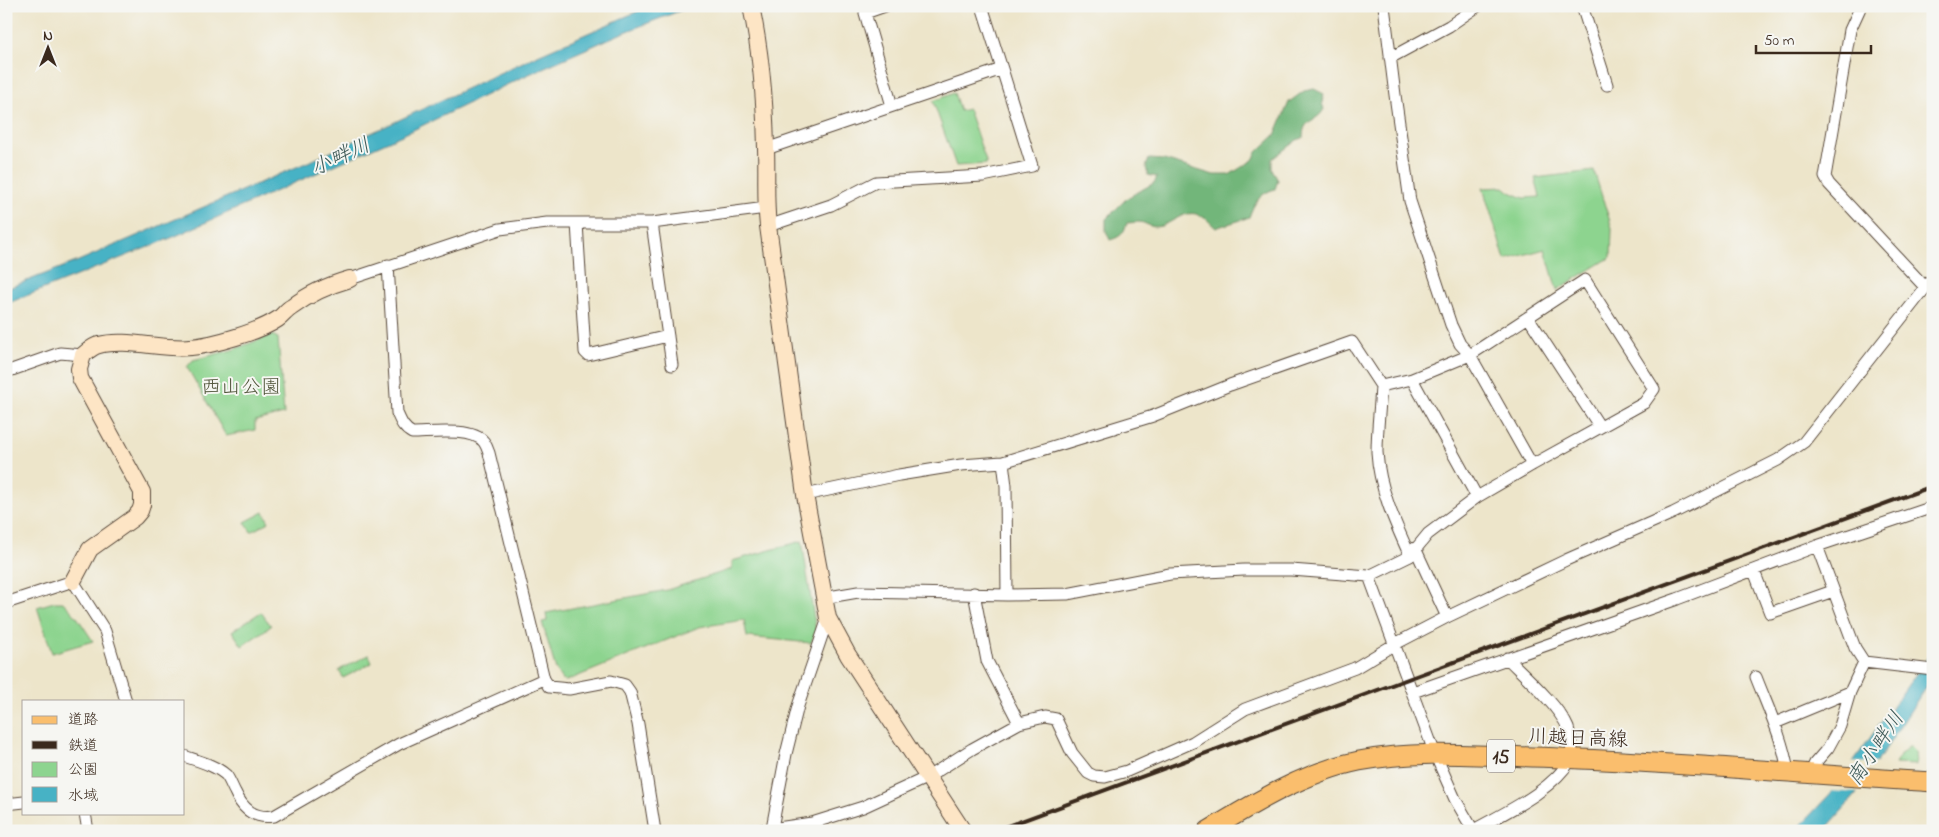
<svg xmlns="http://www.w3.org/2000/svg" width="1939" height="837" font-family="'Indie Flower','Klee One',sans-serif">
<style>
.green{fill:#8dd48f;stroke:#647f56}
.forest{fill:#72b67a;stroke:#56704c}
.water{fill:#47b2c5;stroke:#416e72}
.pier{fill:#ede5ca}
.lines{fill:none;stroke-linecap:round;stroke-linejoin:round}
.street-casing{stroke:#564638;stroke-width:13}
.secondary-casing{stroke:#564638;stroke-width:18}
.primary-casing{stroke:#564638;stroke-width:21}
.street{stroke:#fff;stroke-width:11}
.secondary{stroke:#fde5c5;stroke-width:16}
.primary{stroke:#fabe6d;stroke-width:19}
.rail{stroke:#3b2a1e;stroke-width:4}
.labels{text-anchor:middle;stroke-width:4;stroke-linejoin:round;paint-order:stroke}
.shield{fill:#f6f6f2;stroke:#73675e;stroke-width:1}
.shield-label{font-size:19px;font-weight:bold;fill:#3b2a1e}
.park-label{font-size:20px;fill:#50543a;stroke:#f6f6f2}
.street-label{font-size:20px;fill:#3b2a1e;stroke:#f6f6f2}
.water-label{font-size:21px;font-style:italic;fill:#3f5a58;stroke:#f6f6f2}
</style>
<rect width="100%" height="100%" fill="#f6f6f2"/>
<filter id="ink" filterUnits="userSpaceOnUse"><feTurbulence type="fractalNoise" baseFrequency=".02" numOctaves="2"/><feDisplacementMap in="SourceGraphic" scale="10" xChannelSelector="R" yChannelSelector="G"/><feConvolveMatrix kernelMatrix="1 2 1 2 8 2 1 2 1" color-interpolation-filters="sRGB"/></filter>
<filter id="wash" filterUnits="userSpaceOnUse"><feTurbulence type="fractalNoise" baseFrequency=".0096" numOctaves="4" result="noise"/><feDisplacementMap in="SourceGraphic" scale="20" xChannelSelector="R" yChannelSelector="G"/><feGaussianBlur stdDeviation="1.12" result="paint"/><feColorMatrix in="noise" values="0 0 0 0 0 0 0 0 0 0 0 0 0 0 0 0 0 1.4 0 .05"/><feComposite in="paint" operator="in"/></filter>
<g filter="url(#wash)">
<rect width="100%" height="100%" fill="#ede5ca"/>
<!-- green -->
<path class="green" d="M954 93 960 111 968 109 987 164 956 166 933 101Z
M1594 171 1612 228 1611 257 1557 290 1545 249 1505 260 1483 188 1504 187 1510 192 1524 198 1540 197 1535 178Z
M272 335 278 338 284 414 255 421V430L226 436 187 367 193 360 232 350Z
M264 512 269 522 251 532 245 522Z
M802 541 816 631 811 643 747 637 744 620 699 627 566 681 562 680 556 670 542 622 547 621 546 613 667 590 732 569V561Z
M54 602H63L77 617 93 641 52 653 37 607Z
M261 612 271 626 242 646 232 631Z
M369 655 372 663 343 678 339 670Z
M1910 746 1915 751 1916 765 1895 764 1901 754Z"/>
<!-- forest -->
<path class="forest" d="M1314 89 1324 94 1322 103 1324 109C1316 124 1303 117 1303 138L1297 140 1272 159V170L1278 180 1275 189C1260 193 1254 203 1249 217 1238 222 1228 223 1216 228 1211 224 1207 218 1201 216 1187 208 1174 222 1161 226 1150 229 1148 223 1139 222 1135 222 1131 223 1127 223 1124 233 1121 237 1110 240L1106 231V219L1127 198 1154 183 1157 177 1148 175 1146 167 1149 159 1164 160 1214 175H1229L1253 160 1257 152 1275 135 1289 102 1304 91Z"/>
<!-- water -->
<path class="water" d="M650 6H692L620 34 527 75 411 131 171 238 6 304V289L76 262 322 156 540 54Z
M1933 650V676L1855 796 1824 831H1795L1830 794Z"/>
<!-- pier -->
<path class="pier" d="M1851 762 1879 763 1860 793 1829 791Z"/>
</g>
<g filter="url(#ink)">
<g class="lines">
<!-- street casing -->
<g class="street-casing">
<path id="street" d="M885 6 865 13 892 106
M982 6 1002 69
M1384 6 1395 95 1410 201 1451 325 1460 344 1470 355 1532 465
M1582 6 1607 85
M1861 6 1850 30 1825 177 1829 184 1925 287
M1390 58 1449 26 1478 6
M766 149 1002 69 1032 166 983 176 876 182 831 205 768 226
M577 223 585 352 588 355 668 336
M652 223 672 365
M388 265 397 413C401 422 403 428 412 433 430 433 472 427 484 442 486 445 488 450 489 453L544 679 549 687 569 689 611 681 625 685 630 692 638 724 655 831
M350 279 500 229 547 223H652L766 208
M1528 317 1600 427
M6 372 60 353 83 355
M1412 379 1477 497
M1003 462 1006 486 1007 595
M805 495 899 475 961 465 1003 462 1153 416 1230 385 1352 342 1381 386
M1817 546 1933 507
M1415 548 1447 617
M1754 571 1770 613 1833 591
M1369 576 1435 754 1455 799 1473 830
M974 593 987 661 1019 723
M823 598 858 592 1007 595 1067 594 1170 574 1244 570H1291L1369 576 1410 556 1428 534 1477 497 1532 465 1644 403 1654 389 1585 280 1470 355 1412 379 1381 386C1380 407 1377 430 1377 452 1379 488 1395 523 1410 556
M6 603 73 581 105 631 126 701
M1756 677C1768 708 1783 739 1788 772
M1413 692 1677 599 1817 546 1855 648 1864 662 1933 670
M1775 723 1850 692
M184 756C198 761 215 765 226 775 230 780 232 787 235 792 243 810 255 819 274 816L399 744 544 679
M1810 774 1815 763 1828 748 1840 726 1850 692 1864 662
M6 804 24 802
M85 813 88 831
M756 831 812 823 863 807 928 777 972 749 1019 723 1045 717 1056 719 1072 753 1088 773 1094 776 1105 777 1127 771 1193 742 1245 709 1355 668 1395 644 1447 617 1566 560 1673 513 1778 460 1804 442 1933 278
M773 831 772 828 786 754 798 706 828 618
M1472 831C1507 811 1550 793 1572 758 1572 749 1571 737 1568 728 1559 706 1524 675 1507 658"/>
</g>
<!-- secondary casing -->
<g class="secondary-casing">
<path id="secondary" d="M751 6C761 53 765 100 766 148 767 174 765 200 768 226L805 495 828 618 848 655 963 831
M73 581 90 549 135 517 140 511 142 505V492L80 378 79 369 83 355C88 351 93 346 99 345 126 338 162 350 191 347 213 345 259 332 278 319 283 316 286 310 292 307 310 293 329 285 350 279"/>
</g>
<!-- primary casing -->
<g class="primary-casing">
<path id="primary" d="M1208 831C1254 803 1305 772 1359 761 1415 750 1475 755 1532 757 1666 761 1799 774 1933 782"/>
</g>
<!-- street -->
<use href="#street" class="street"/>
<!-- secondary -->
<use href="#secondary" class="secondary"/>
<!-- primary -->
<use href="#primary" class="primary"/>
<!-- rail -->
<path class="rail" d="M994 831 1933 486"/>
</g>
</g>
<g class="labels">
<!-- shield labels -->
<rect class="shield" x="1487" y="739.5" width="28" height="33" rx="4"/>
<g class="shield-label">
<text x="1501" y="763">15</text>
</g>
<!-- park labels -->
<g class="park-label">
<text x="241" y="393">西山公園</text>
</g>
<!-- street labels -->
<g class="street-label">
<text transform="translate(1578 737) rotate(2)" y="7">川越日高線</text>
</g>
<!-- water labels -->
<g class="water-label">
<text transform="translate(340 156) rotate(-25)" y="7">小畔川</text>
<text transform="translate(1875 748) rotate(-56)" y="7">南小畔川</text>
</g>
</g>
<!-- margin -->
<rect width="1939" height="837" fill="none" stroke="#f6f6f2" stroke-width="25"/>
<!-- legend -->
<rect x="22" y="700" width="162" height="115" fill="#f6f6f2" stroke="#aba49d"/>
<rect x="32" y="716" width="25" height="8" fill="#fabe6d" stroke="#aba49d"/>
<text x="68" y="724" font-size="15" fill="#3b2a1e">道路</text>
<rect x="32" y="741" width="25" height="8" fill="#3b2a1e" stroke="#aba49d"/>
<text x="68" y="750" font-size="15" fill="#3b2a1e">鉄道</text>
<rect x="32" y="762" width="25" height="15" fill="#8dd48f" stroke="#aba49d"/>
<text x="68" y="774" font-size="15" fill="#3b2a1e">公園</text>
<rect x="32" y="787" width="25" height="15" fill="#47b2c5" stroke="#aba49d"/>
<text x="68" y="800" font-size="15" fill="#3b2a1e">水域</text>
<!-- north arrow -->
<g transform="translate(48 48)" stroke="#f6f6f2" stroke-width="4" paint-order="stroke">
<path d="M0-4L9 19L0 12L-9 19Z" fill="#3b2a1e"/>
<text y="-8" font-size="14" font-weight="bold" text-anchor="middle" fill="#3b2a1e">N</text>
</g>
<!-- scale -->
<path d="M1756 45v8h115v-8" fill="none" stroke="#3b2a1e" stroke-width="2.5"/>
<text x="1764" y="45" font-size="15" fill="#3b2a1e" stroke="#f6f6f2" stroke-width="4" paint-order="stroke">50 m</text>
</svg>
